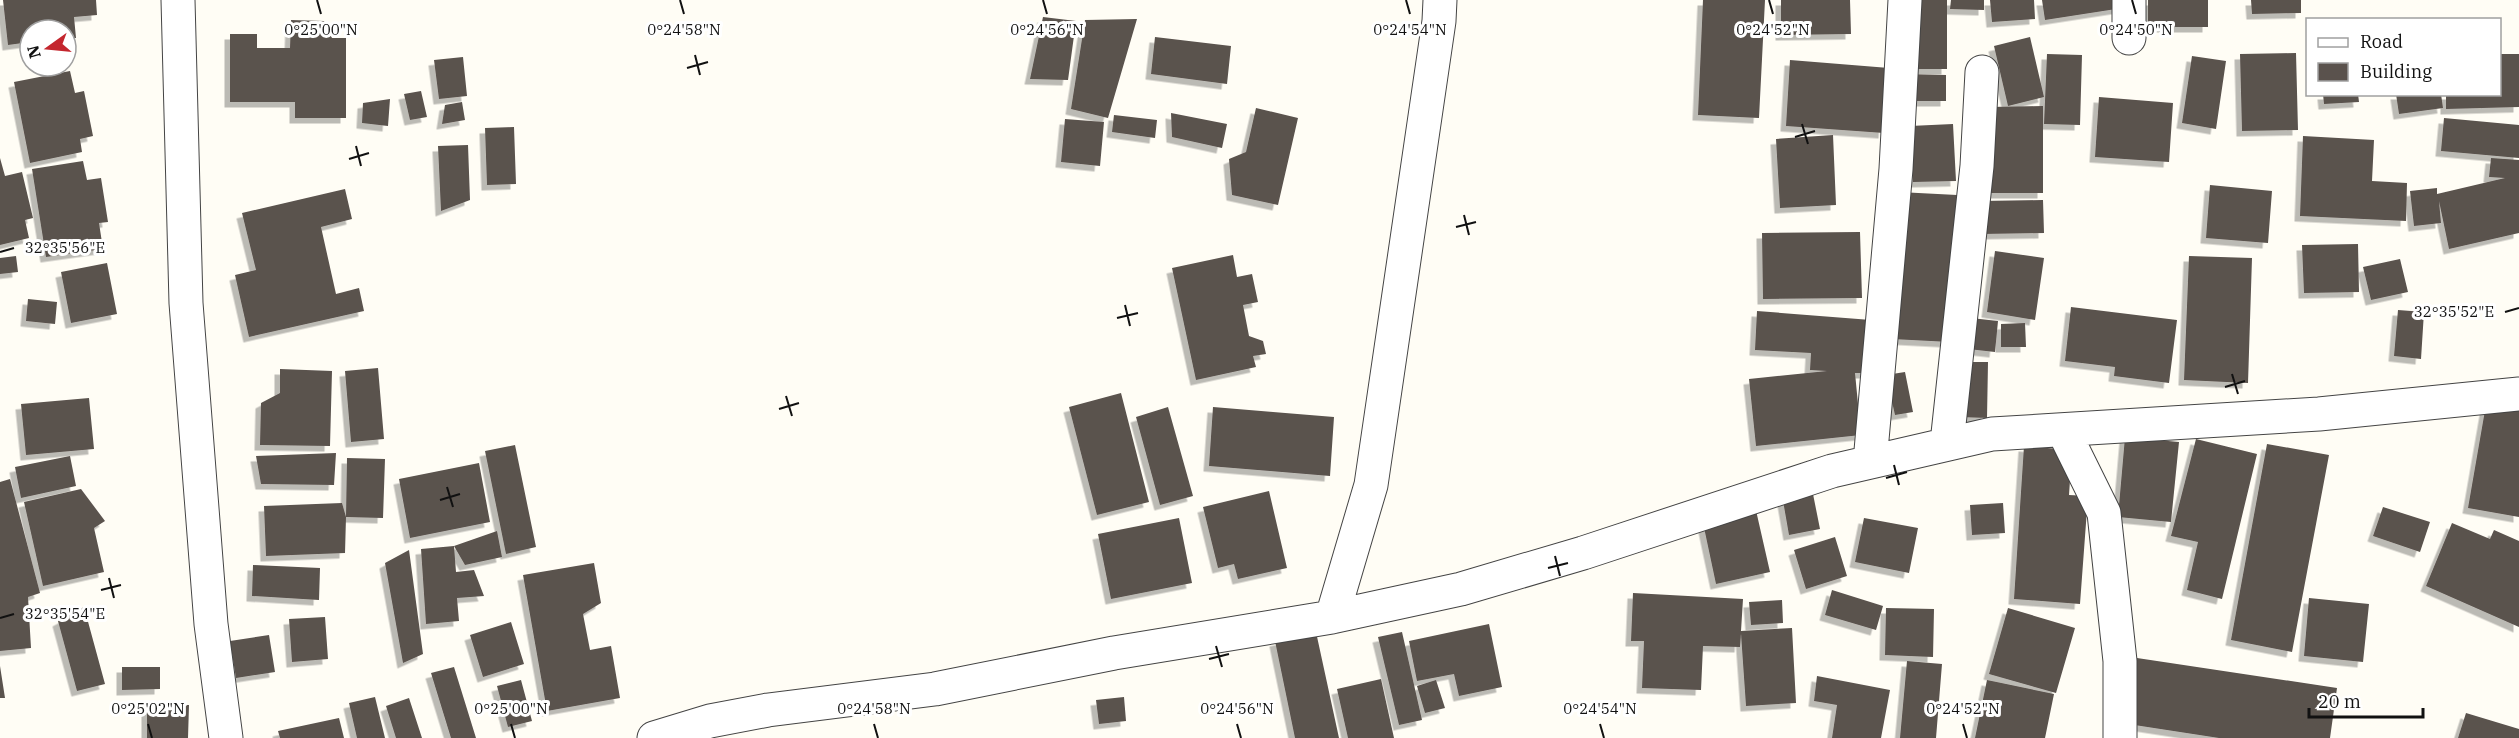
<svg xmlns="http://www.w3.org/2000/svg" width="2519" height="738" font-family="'IBM Plex Serif',serif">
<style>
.building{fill:#5a524d;filter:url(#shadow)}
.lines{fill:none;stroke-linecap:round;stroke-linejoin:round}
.street-casing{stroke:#444;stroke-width:35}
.street{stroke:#fff;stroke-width:33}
.ticks{fill:none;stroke:#111;stroke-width:2}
.ticks-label{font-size:15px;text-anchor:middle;fill:#111;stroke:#fff;stroke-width:6;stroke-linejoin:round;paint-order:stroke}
</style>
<defs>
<filter id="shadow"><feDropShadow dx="-5.5" dy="5.5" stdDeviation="0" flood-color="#0004"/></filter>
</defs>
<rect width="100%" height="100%" fill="#fffdf5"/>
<!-- building -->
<path class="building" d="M3 0H96L97 15 74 17 76 38 66 39V30H30V42L8 45Z
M1703 0H1765L1759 118 1698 115Z
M1781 0H1850L1851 34 1781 35Z
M1907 0H1947V69H1907Z
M1951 0H1984V10L1950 9Z
M1990 0H2034L2035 19 1992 22Z
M2042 0H2128L2129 7 2045 20Z
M2148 0H2208V27H2148Z
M2251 0H2301V13L2252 14Z
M1043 17 1076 21 1068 80 1030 79Z
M1137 19 1108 118 1071 109 1085 20Z
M291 20 324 21 332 38H346V118H295V102H230V34H257V48H290Z
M1155 37 1231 46 1227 84 1151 74Z
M2030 37 2044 97 2008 106 1994 46Z
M2296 53 2298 130 2242 131 2240 54Z
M2047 54 2082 55 2080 125 2044 124Z
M2500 54H2519V107L2446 109V94H2500Z
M2192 56 2226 61 2216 129 2182 123Z
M463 57 467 96 439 99 434 60Z
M1790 60 1889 68 1884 133 1786 126Z
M70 71 75 93 84 91 93 136 80 139 82 152 30 163 14 82Z
M1903 74 1946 75V101H1903Z
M421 91 427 117 410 120 404 94Z
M2323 94H2358L2359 102 2324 104Z
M2396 94H2441L2443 108 2399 114Z
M2099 97 2173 103 2169 162 2095 157Z
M390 99 388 126 362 123 363 103Z
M462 102 465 120 442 124 445 105Z
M2043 106V193H1989V107Z
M1256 108 1298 118 1278 205 1232 195 1229 159 1246 152Z
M1171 113 1227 124 1222 148 1172 137Z
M1114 115 1157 120 1155 138 1112 132Z
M2444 118 2519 125V158L2441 151Z
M1065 119 1104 122 1100 166 1061 162Z
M1953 124 1956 181 1913 182 1910 126Z
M514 127 516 184 487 185 485 128Z
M1833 135 1836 205 1780 208 1776 139Z
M2303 136 2374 140 2372 181 2407 183 2406 221 2300 216Z
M468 145 470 200 441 211 438 146Z
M0 158 5 176 22 172 33 218 25 220 29 238 0 245Z
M2491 158 2519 160V233L2449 249 2439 201 2441 223 2414 226 2410 191 2437 188V194L2505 178 2489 177Z
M83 161 87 180 101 178 108 222 99 223 103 249 46 257 32 169Z
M2210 185 2272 191 2268 243 2206 238Z
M345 189 352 219 321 227 336 294 359 288 364 311 249 337 235 275 256 270 242 213Z
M1899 192 1957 195 1950 342 1892 339Z
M2043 200 2044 233 1981 234V201Z
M1860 232 1862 298 1763 299 1762 233Z
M2358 244 2359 292 2304 293 2302 245Z
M1995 251 2044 258 2035 320 1987 312Z
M1233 255 1237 277 1252 274 1258 302 1243 305 1249 336 1263 341 1266 354 1253 356 1256 367 1196 380 1172 268Z
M16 256 18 272 0 274V258Z
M2189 256 2252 258 2248 383 2184 380Z
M2400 259 2408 292 2371 300 2363 267Z
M107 263 117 314 71 323 61 272Z
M28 299 57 302 55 324 26 321Z
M2071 307 2177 320 2169 383 2114 376 2115 367 2065 361Z
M2398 310 2424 312 2421 359 2394 356Z
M1757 311 1871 320 1867 373H1855L1861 435 1756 446 1749 379 1827 371 1810 370 1811 353 1755 350Z
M1971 318 1998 321 1995 352 1968 349Z
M2025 323 2026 347H2001V324Z
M1960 362H1988L1987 418 1960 417Z
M378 368 384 439 351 442 345 371Z
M280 369 332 371 330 446 260 445 261 403 280 393Z
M1905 372 1913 412 1895 415 1886 375Z
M1121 393 1149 502 1097 515 1069 407Z
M2488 393 2519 398V517L2468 508Z
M89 398 94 449 26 455 21 404Z
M1168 407 1193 496 1160 505 1136 417Z
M1213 407 1334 417 1330 476 1209 466Z
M2125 437 2179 442 2171 522 2118 517Z
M2196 439 2257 454 2222 599 2187 590 2198 542 2171 536Z
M2267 444 2329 455 2292 652 2231 640Z
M515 445 536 547 506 554 485 451Z
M2024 446 2072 450 2069 495 2088 496 2080 604 2014 599Z
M336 453 334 485 261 484 256 456Z
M70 456 76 486 21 498 15 467Z
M347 458 385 459 383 518 346 517Z
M479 463 490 522 410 538 399 479Z
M10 479 40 593 28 597 31 648 0 651V482Z
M81 489 105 521 94 528 104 572 43 586 24 502Z
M1812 489 1820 529 1789 535 1782 495Z
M1269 491 1287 568 1238 579 1234 564 1218 568 1203 507Z
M342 503 346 517 345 553 266 556 264 506Z
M2003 503 2005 533 1972 535 1970 505Z
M1755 506 1770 572 1716 584 1702 518Z
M2383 507 2430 522 2420 552 2373 536Z
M1179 518 1192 583 1111 599 1098 534Z
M1864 518 1918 528 1909 573 1855 562Z
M2452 523 2490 539 2494 530 2519 541V627L2426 586Z
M497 531 502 557 465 565 454 546Z
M1835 537 1847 576 1806 589 1794 550Z
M454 546 456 572 474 570 484 596 457 598 459 621 426 624 421 549Z
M409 550 423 654 403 663 385 563Z
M594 563 601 603 583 614 590 650 611 646 620 698 547 711 523 575Z
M253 565 320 568 319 600 252 596Z
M1832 590 1883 606 1876 630 1825 615Z
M1633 593 1743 599 1741 631 1792 628 1796 703 1746 706 1741 634 1740 647 1703 646 1701 690 1642 688 1644 641H1631Z
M2309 598 2369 604 2363 662 2304 656Z
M1782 600 1783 623 1751 625 1749 602Z
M84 607 105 684 77 691 58 621Z
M1886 608 1934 609 1933 657 1885 655Z
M2008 608 2075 628 2056 693 1989 674Z
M325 617 328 659 292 662 289 619Z
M511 622 524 664 483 677 470 635Z
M1489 624 1502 687 1459 696 1454 674 1417 681 1409 641Z
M1316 632 1339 738H1295L1275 641Z
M1402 632 1422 720 1399 725 1378 637Z
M269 635 275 672 236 678 230 641Z
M2137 658 2337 688 2330 738H2219L2128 724Z
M1907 661 1942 664 1936 738H1900Z
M0 666 5 698H0Z
M122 667H160V689L122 690Z
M454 667 476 738H451L431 673Z
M1817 676 1890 690 1881 738H1832L1837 705 1814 701Z
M1381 679 1394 738H1348L1337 689Z
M521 680 532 721 508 727 497 686Z
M1436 680 1445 708 1425 713 1417 686Z
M1987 680 2054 694 2045 738H1975Z
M375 697 385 738H357L349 703Z
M1124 697 1126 721 1099 724 1096 700Z
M409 698 422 738H396L386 706Z
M147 705H189L188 738H147Z
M2466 713 2519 729V738H2458Z
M339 718 344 738H280L278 731Z"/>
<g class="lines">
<!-- street casing -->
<g class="street-casing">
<path id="street" d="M178 0 186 303 211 624 226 738
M2129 38V0
M2063 430 2104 513 2120 661V738
M1947 443 1977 166 1982 72
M1870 462 1896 169 1905 0
M1332 617 1371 485 1439 21 1440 0
M654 738 710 721 768 710 935 689 1114 653 1332 617 1461 589 1583 553 1832 471 1992 434 2319 414 2519 394"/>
</g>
<!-- street -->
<use href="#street" class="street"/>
</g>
<!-- ticks -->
<path class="ticks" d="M317 0 321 14M680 0 684 14M1043 0 1047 14M1406 0 1410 14M1769 0 1773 14M2132 0 2136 14M695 55 700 75M687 68 708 62M1802 124 1808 144M1795 137 1815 131M356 146 361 166M349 159 369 153M1464 215 1469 235M1456 227 1476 222M0 252 14 248M1125 305 1130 326M2505 312 2519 308M1117 318 1138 313M2232 374 2238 394M2225 387 2245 381M786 396 792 416M779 409 799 403M1894 465 1899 485M1886 478 1907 472M447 487 453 507M440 500 460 494M1555 556 1560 576M1548 568 1568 563M109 578 114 598M101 590 121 585M0 618 14 614M1216 646 1222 667M1209 659 1229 654M148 724 152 738M511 724 515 738M874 724 878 738M1237 724 1241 738M1600 724 1604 738M1963 724 1967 738"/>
<g class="ticks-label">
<text x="321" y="35">0°25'00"N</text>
<text x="684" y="35">0°24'58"N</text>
<text x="1047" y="35">0°24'56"N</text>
<text x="1410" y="35">0°24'54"N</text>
<text x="1773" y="35">0°24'52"N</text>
<text x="2136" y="35">0°24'50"N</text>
<text x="65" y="253">32°35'56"E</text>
<text x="2454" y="317">32°35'52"E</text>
<text x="65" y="619">32°35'54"E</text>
<text x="148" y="714">0°25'02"N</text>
<text x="511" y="714">0°25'00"N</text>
<text x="874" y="714">0°24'58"N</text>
<text x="1237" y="714">0°24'56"N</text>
<text x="1600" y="714">0°24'54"N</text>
<text x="1963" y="714">0°24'52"N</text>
</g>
<!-- legend -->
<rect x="2306" y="18" width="195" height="78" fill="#ffffff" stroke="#a0a0a0" stroke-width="1.5"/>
<rect x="2318" y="38" width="30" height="9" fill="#ffffff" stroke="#a0a0a0" stroke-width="1.5"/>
<text x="2360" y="48" font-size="18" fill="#111111">Road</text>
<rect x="2318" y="63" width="30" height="18" fill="#5a524d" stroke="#a0a0a0" stroke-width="1.5"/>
<text x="2360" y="78" font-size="18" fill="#111111">Building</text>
<!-- north arrow -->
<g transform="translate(48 48) rotate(255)"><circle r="28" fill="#ffffff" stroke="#a0a0a0" stroke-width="1.5"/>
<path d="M0-4.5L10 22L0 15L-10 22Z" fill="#c4262e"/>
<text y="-9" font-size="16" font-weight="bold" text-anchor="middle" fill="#111111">N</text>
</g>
<!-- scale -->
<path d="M2309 708v9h114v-9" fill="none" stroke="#111111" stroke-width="3"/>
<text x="2318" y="708" font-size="18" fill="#111111" stroke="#ffffff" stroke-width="4.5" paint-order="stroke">20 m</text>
</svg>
